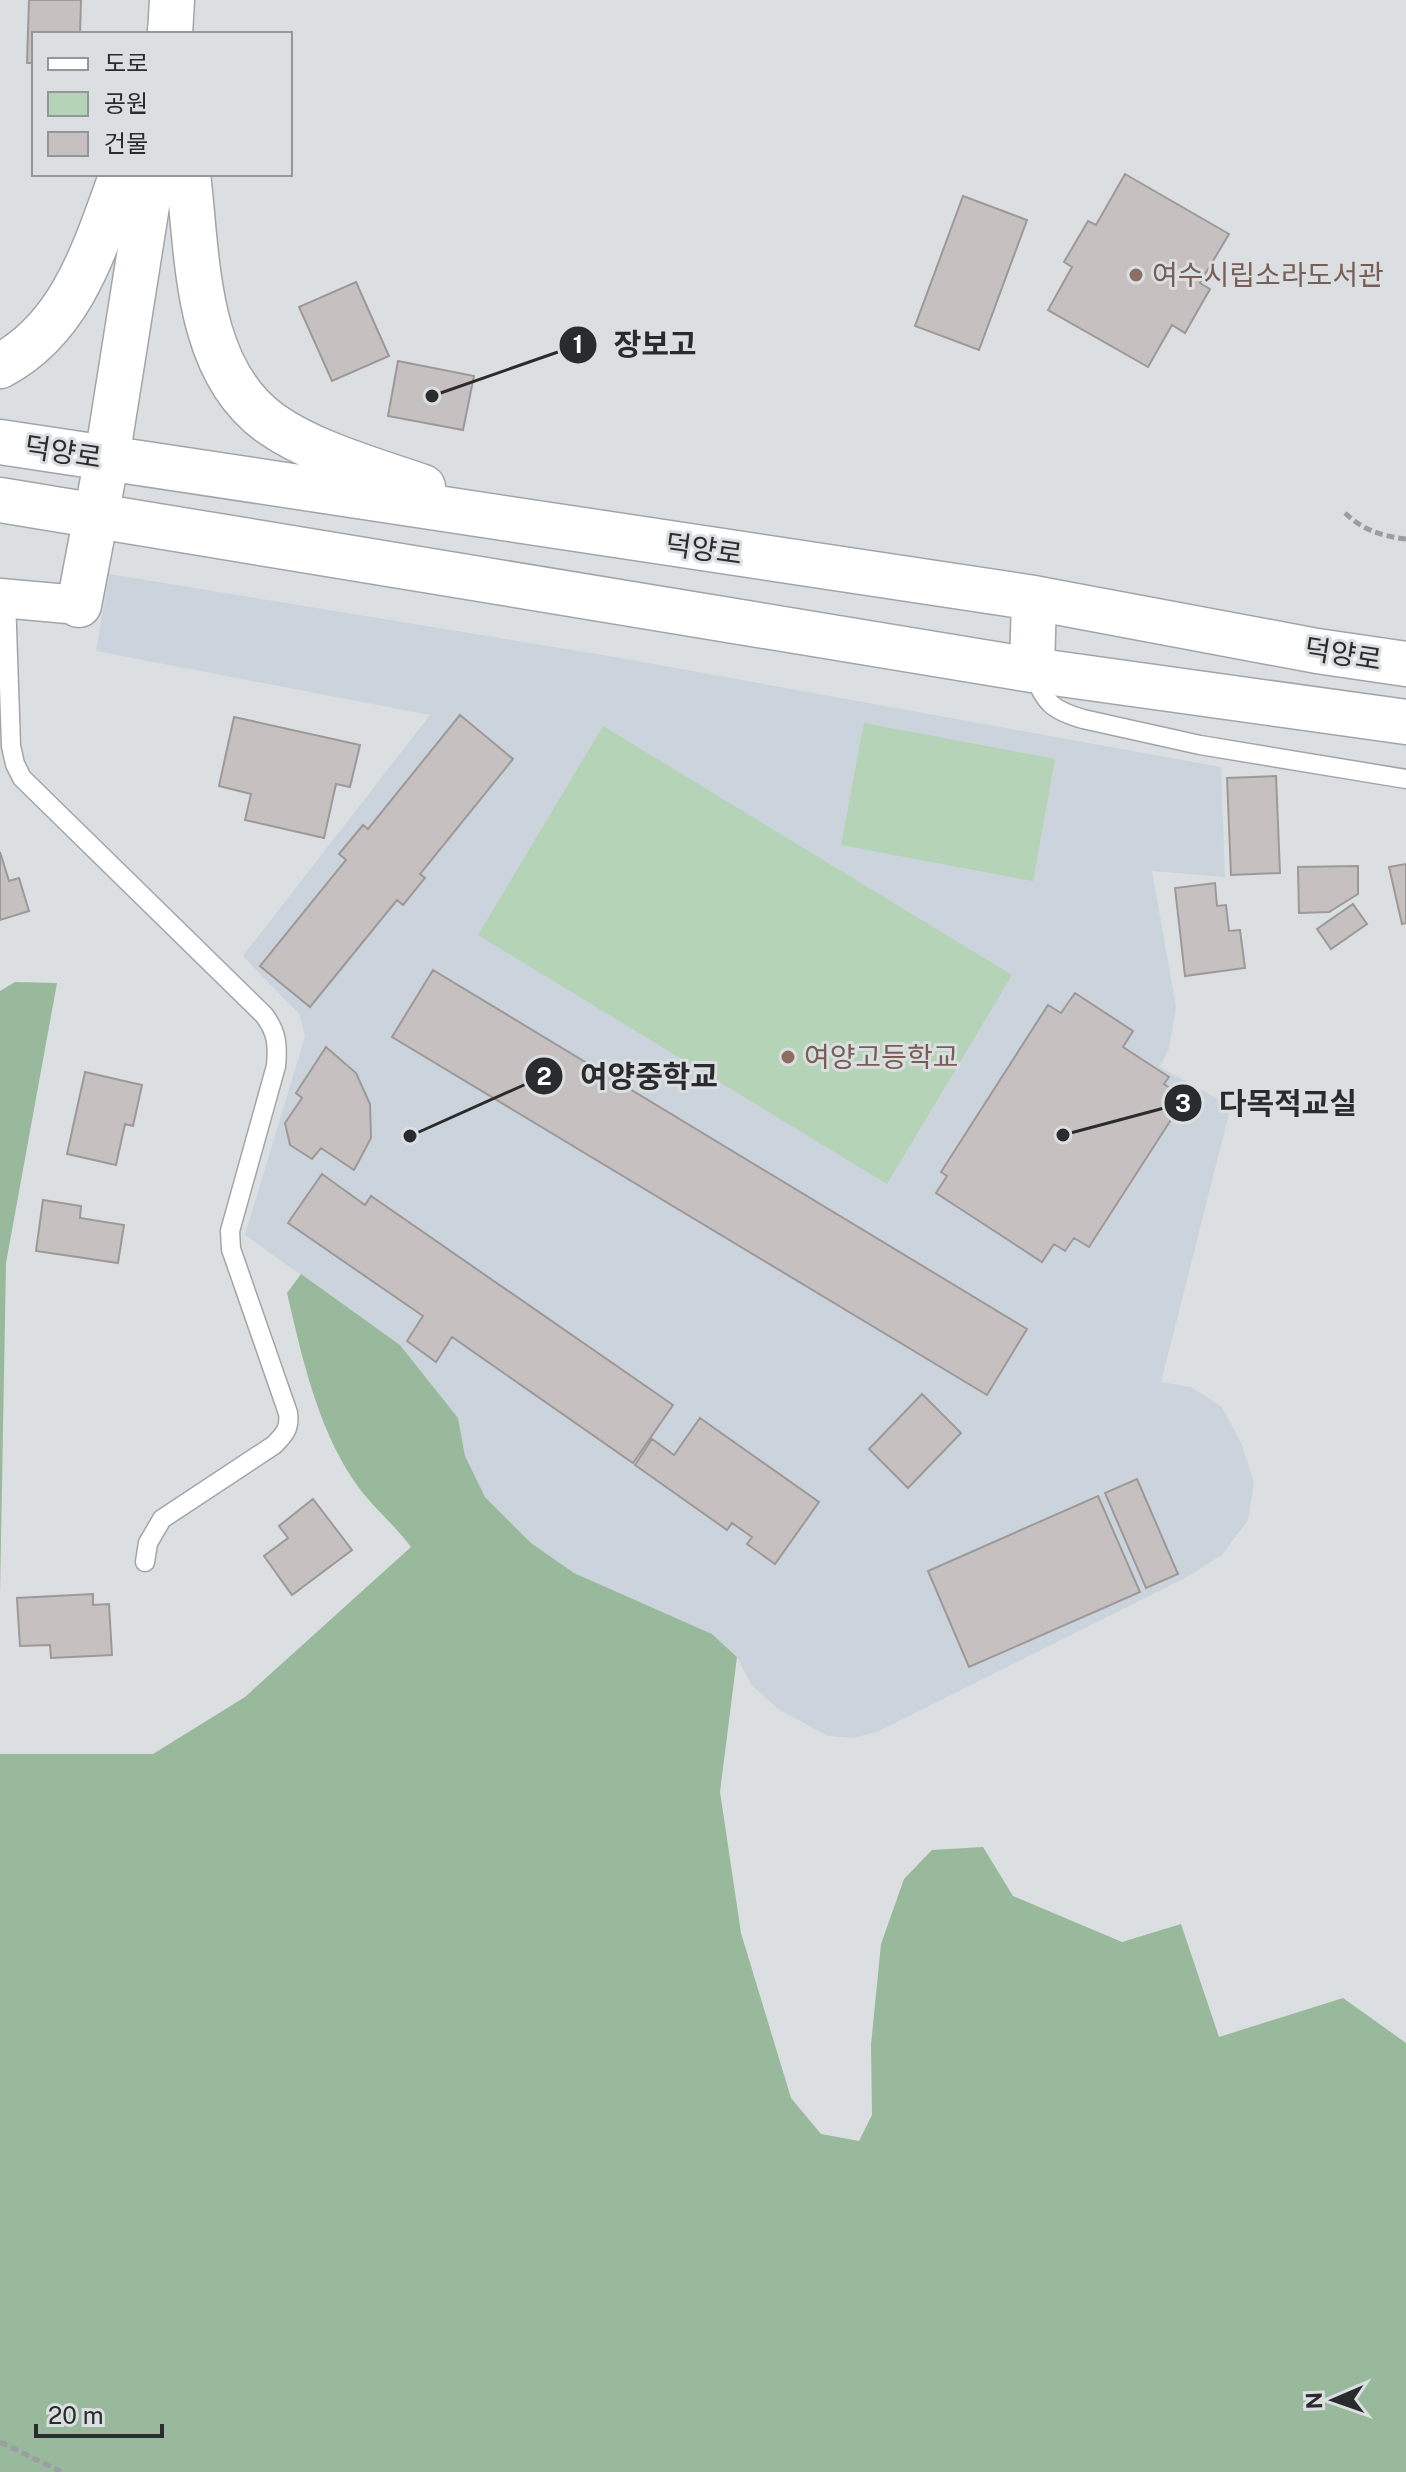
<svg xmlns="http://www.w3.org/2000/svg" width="1406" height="2472" font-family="'Public Sans','Noto Sans KR',sans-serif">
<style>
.built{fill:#cbd4dc}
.green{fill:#b4d3b7}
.forest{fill:#98b99b}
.building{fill:#c6c1c0;stroke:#9d9998;stroke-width:2}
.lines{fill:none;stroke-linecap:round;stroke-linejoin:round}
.service-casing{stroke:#a2a5a8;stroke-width:21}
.minor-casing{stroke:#a2a5a8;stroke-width:41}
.tertiary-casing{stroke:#a2a5a8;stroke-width:47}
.secondary-casing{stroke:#a2a5a8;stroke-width:47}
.path{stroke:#9b9ea0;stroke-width:5;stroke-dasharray:8 4;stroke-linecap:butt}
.service{stroke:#fff;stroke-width:18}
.minor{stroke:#fff;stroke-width:38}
.tertiary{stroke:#fff;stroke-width:44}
.secondary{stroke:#fff;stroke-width:44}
.education-dot{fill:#8d6e63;stroke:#dbdfe1;stroke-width:3}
.labels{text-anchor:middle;stroke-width:6;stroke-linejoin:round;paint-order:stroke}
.education-label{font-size:28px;fill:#785e54;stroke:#dbdfe1;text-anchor:start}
.street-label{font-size:28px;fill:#2a2b2c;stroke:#dbdfe1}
.leader{fill:none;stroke:#2a2b2c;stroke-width:3}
.callout-dot{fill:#2a2b2c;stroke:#dbdfe1;stroke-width:3}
.mark-label{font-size:24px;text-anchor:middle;font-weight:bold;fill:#fff}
.callout-label{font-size:30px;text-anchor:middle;font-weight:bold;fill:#2a2b2c;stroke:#dbdfe1;stroke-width:6;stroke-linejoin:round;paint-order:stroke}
</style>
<rect width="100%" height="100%" fill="#dbdfe1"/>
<!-- built -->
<path class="built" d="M109 574 609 656 1221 767 1225 877 1152 871 1176 1007 1169 1048 1160 1067 1231 1106 1161 1382 1191 1387 1222 1407 1241 1443 1254 1482 1248 1520 1222 1555 1185 1578 877 1732 853 1738 828 1736 778 1709 751 1684 737 1657 712 1634 574 1573 531 1543 485 1497 465 1456 458 1418 400 1345 245 1235 305 1036 299 1014 243 956 430 715 96 651Z"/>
<!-- green -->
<path class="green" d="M864 723 1055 759 1033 881 841 845Z
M603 726 1012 975 887 1184 478 935Z"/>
<!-- forest -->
<path class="forest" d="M15 982 57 983 6 1263 0 1595V991Z
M301 1274 400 1345 458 1418 465 1456 485 1497 531 1543 574 1573 712 1634 737 1657 720 1792 741 1933 791 2098 821 2134 859 2141 872 2115 871 2045 881 1944 904 1879 932 1850 983 1847 1013 1896 1122 1942 1181 1924 1219 2037 1343 1998 1406 2043V2472H0V1754H153L245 1697 411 1547C394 1524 370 1505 354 1481 317 1426 302 1357 287 1293Z"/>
<!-- building -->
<path class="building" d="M29 0H81L80 34H34V63H27Z
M1125 174 1229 234 1200 283 1210 289 1185 333 1172 325 1148 367 1048 310 1072 267 1064 262 1088 221 1096 225Z
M963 196 1027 220 979 350 915 326Z
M356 282 389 356 332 381 299 307Z
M398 361 474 376 463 430 388 416Z
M460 715 513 759 420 874 425 878 403 905 397 900 310 1007 260 966 346 860 339 854 363 825 368 829Z
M234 717 360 745 350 787 336 784 324 838 245 820 251 794 219 786Z
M1276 776 1280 873 1231 875 1227 778Z
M0 852 9 881 19 878 29 911 0 920Z
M1406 864V923L1402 924 1389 867Z
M1358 866V894L1329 912 1299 913 1298 867Z
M1215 883 1217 906 1226 905 1229 931 1240 930 1245 968 1185 976 1175 888Z
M1353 904 1367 924 1331 949 1317 929Z
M433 970 1027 1329 987 1395 392 1037Z
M1075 993 1133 1031 1123 1047 1169 1077 1164 1084 1185 1098 1089 1247 1074 1238 1065 1251 1054 1244 1042 1262 936 1193 947 1176 941 1172 1048 1005 1061 1013Z
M326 1047 356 1073 370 1104 371 1138 354 1170 321 1148 312 1159 290 1145 285 1123 302 1098 296 1093Z
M85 1072 142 1085 133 1126 125 1124 116 1165 67 1154Z
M322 1174 365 1205 371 1196 673 1405 633 1463 452 1337 436 1362 407 1341 423 1316 288 1223Z
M43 1200 81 1206 80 1218 124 1225 118 1263 36 1251Z
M922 1394 961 1433 908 1488 869 1449Z
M700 1418 819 1502 775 1564 747 1544 752 1537 732 1523 727 1530 635 1465 652 1439 674 1455Z
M1137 1479 1178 1574 1146 1588 1105 1493Z
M1098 1496 1140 1592 969 1667 928 1571Z
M313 1499 352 1550 292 1595 264 1556 288 1538 279 1526Z
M93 1594V1605L109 1604 112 1655 51 1658 50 1645 20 1646 17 1598Z"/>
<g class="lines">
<!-- service casing -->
<g class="service-casing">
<path id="service" d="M6 598 11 746 15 764 22 778 264 1015C277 1032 278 1045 276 1066L230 1231 231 1249 288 1413C290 1428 285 1434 274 1445L162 1519 148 1543 145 1562
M1033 673C1045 703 1052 710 1083 719L1200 745 1406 779"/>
</g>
<!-- minor casing -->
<g class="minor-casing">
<path id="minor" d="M0 598 79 605"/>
</g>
<!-- tertiary casing -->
<g class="tertiary-casing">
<path id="tertiary" d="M170 34 172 0
M79 605 107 458 152 174"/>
</g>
<!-- secondary casing -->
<g class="secondary-casing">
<path id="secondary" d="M170 34V31
M188 174C198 257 195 369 270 423 312 453 374 470 423 487
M0 366C73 327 95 247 122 174
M0 442 1034 598 1317 651 1406 664
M0 500 1032 670 1406 722
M1032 670 1034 598"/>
</g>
<!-- path -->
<path class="path" d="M1345 513C1363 530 1381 536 1406 539
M0 2442 62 2472"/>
<!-- service -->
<use href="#service" class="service"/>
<!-- minor -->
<use href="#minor" class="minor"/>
<!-- tertiary -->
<use href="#tertiary" class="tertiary"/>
<!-- secondary -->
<use href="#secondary" class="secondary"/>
</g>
<!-- markers -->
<g class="education-dot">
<circle cx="1136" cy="275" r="8"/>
<circle cx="788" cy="1057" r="8"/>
</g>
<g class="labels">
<!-- education labels -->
<g class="education-label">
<text x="1152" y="285">여수시립소라도서관</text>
<text x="804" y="1067">여양고등학교</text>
</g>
<!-- street labels -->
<g class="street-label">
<text transform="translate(63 452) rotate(9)" y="10">덕양로</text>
<text transform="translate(704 549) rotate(8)" y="10">덕양로</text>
<text transform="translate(1343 654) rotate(9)" y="10">덕양로</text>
</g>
</g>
<!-- callouts -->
<path class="leader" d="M432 396L578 345M410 1136L544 1076M1063 1135L1183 1103"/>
<g class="callout-dot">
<circle cx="432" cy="396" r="8"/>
<circle cx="410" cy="1136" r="8"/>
<circle cx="1063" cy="1135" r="8"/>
<circle cx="578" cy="345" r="20"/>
<circle cx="544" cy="1076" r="20"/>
<circle cx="1183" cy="1103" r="20"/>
</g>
<g class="mark-label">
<text x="578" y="353">1</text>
<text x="544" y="1085">2</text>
<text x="1183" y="1112">3</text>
</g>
<g class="callout-label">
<text x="655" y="355">장보고</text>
<text x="649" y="1087">여양중학교</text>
<text x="1288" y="1114">다목적교실</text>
</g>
<!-- legend -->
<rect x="32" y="32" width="260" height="144" fill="#dbdfe1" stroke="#949799" stroke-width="2"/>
<rect x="48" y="58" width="40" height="12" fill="#ffffff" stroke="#949799" stroke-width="2"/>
<text x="104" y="72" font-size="24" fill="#2a2b2c">도로</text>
<rect x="48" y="92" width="40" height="24" fill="#b4d3b7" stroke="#949799" stroke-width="2"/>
<text x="104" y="112" font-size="24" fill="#2a2b2c">공원</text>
<rect x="48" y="132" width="40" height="24" fill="#c6c1c0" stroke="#949799" stroke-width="2"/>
<text x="104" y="152" font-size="24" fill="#2a2b2c">건물</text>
<!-- north arrow -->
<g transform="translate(1334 2400) rotate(268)" stroke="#dbdfe1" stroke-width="6" paint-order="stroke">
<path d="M0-6L14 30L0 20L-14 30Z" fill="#2a2b2c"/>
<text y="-12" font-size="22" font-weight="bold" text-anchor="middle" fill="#2a2b2c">N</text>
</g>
<!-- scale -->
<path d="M36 2424v12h126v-12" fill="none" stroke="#2a2b2c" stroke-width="4"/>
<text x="48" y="2424" font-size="24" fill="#2a2b2c" stroke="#dbdfe1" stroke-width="6" paint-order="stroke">20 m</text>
</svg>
